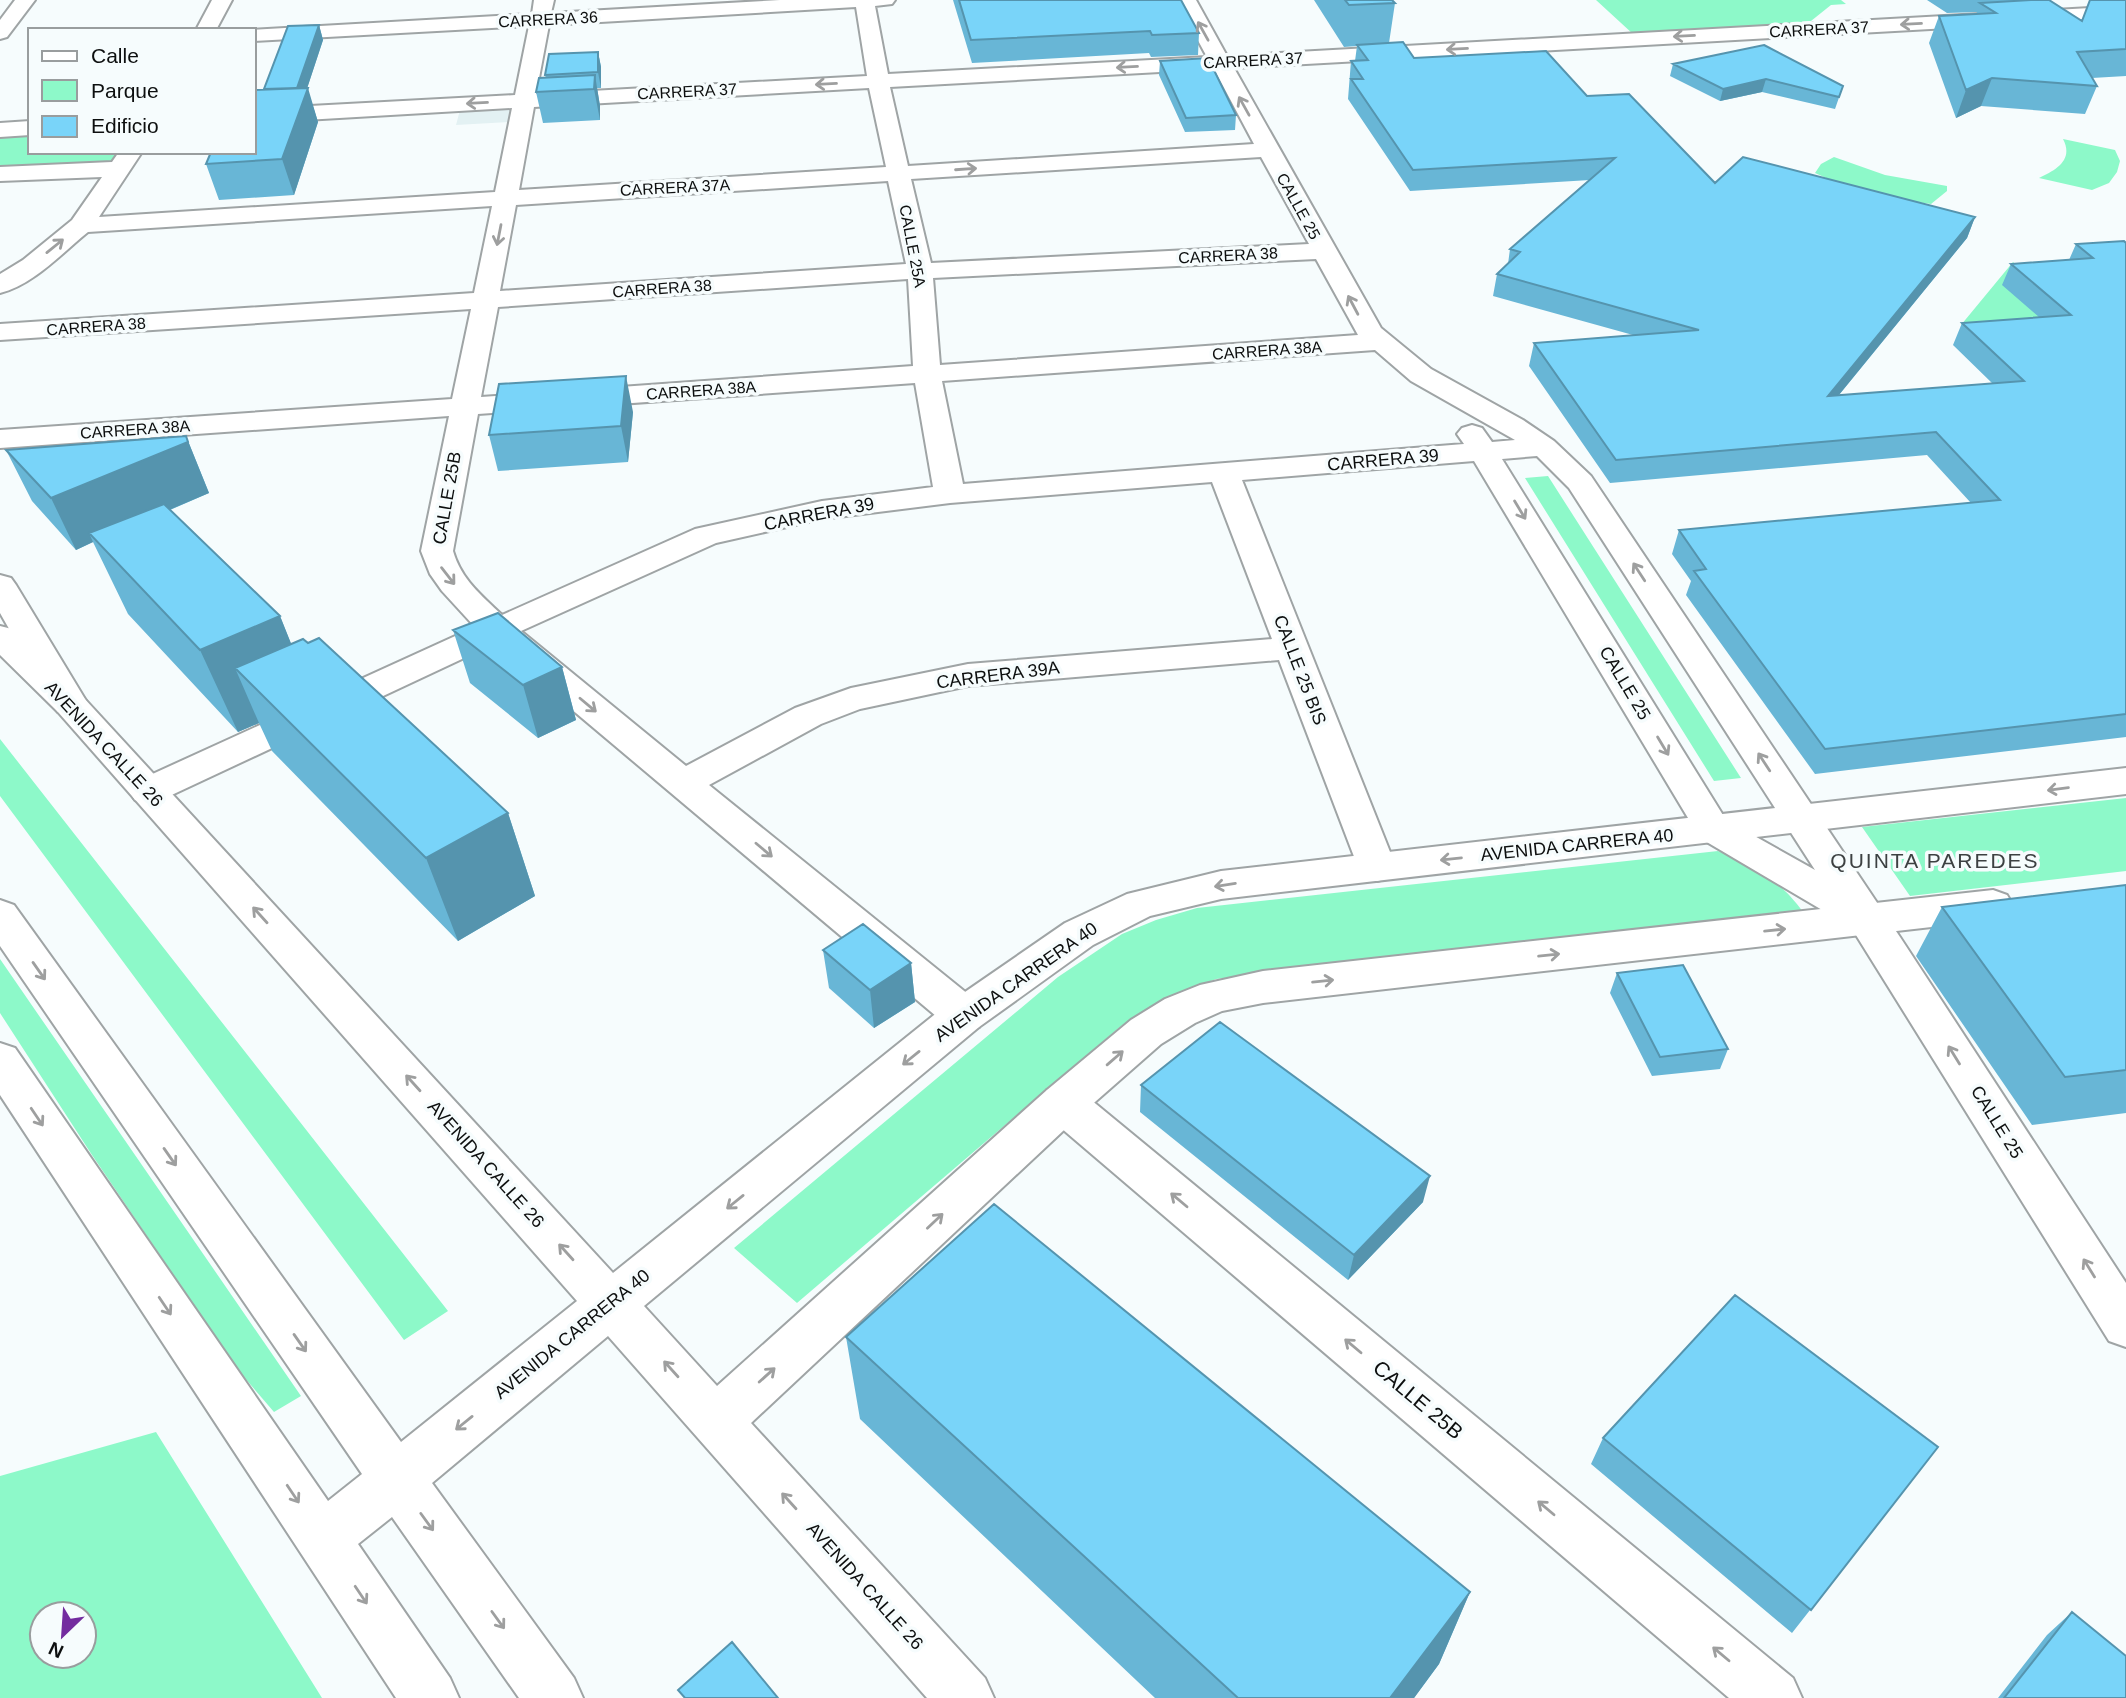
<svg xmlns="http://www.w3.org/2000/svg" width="2126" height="1698" font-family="Helvetica,sans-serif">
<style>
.built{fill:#e3f1f3}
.green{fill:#8df9c9;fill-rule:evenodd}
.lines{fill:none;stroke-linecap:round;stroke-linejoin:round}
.minor-casing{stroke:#9fa4a5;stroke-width:4}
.major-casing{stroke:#9fa4a5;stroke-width:4}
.minor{fill:#fff;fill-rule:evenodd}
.major{fill:#fff;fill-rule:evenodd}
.wall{fill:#68b6d6}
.shaded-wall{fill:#5594ae}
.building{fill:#79d4f9;stroke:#5594ae;stroke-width:2}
.oneway{stroke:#9e9f9f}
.labels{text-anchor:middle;stroke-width:7;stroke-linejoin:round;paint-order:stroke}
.far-street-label{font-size:16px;fill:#0d0f0f;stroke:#f6fcfd}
.street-label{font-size:18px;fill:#0d0f0f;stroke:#f6fcfd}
.quarter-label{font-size:21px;letter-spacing:2px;fill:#3d4142;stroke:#f6fcfd}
.near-street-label{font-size:21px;fill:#0d0f0f;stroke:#f6fcfd}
</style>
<rect width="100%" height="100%" fill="#f6fcfd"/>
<!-- built -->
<path class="built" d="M504 108 512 110 509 122 456 125 460 110Z"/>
<!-- green -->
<path class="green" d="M1596 0H1841L1846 4 1831 5 1806 25 1633 34Z
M30 132V152H118L112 163 0 169V133Z
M2063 139 2115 150 2120 161 2117 172 2109 183 2092 190 2039 178C2056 170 2074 160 2063 139Z
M1834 157 1885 175 1947 186V191L1931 204C1893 199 1850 190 1815 173L1821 164Z
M2013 262 2037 283 2041 320 1979 343 1961 325Z
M1548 476 1741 778 1714 781 1525 478Z
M0 739 448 1311 404 1340 0 796Z
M2126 798V871L1910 896 1862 827Z
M1718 851C1757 868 1778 878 1804 913L1216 979 1162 1000 1121 1026 797 1303 734 1248 1058 977 1122 934 1156 920 1197 908Z
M0 959 301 1396 274 1412 237 1369 92 1155 0 1013Z
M156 1432 322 1698H0V1476ZM42 1614H84V1656H42Z"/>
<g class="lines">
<!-- minor casing -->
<g class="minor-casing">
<path id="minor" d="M15 0H35L7 37 0 39V20Z
M212 0H232L216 30H196Z
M534 0H554L551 13 780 0H895L892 4 875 6 888 74 1207 57 1176 0H1196L1227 56 2126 6V18L1234 68 1381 328 1431 369 1523 420 1554 441 1591 476 1900 937 2126 1283V1347L2109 1341 1851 927 1700 838 1474 461 1242 480 1396 867 1391 877 1377 881 1363 877 1358 867 1279 660 968 686 860 709 821 724 709 785 979 1003 985 1015 979 1027 964 1031 949 1027 494 644 161 800 148 804 135 800 129 791 135 782 475 627 442 591 430 574 421 551 449 416 0 448V430L452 399 471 309 0 340V324L474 293 492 206 88 232C62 253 33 285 0 293V274L23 260 72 220 102 177 0 181V167L112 162 119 152H142L99 217 495 192 512 108 254 123V109L515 95 529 26 254 41V30H251L532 14ZM856 7 867 76 536 94 549 25ZM1214 69 1254 144 908 166 890 87ZM869 88 886 167 519 190 534 107ZM1261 157 1309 244 931 263 911 179ZM888 181 906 264 500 291 516 205ZM1316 259 1358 335 940 365 933 278ZM908 279 913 366 481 397 498 307ZM1375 350 1411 381 1515 440 1492 442 1482 428 1472 425 1462 428 1457 434 1464 444 963 484 942 381ZM915 383 933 487 822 501 695 529 502 615C481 595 461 579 453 551L478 414ZM1537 456 1569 488 1815 870 1726 820 1502 459ZM1212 482 1272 639 968 664 851 688 795 708 686 766 521 631 716 543 822 519 950 503Z
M30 121V135L0 137V123Z
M0 575 11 578 16 585 88 704 82 712 70 715 58 712 52 704 0 613Z
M1063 1085 1079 1090 1793 1678 1802 1698H1729L1047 1116 1041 1103 1047 1090Z"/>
</g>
<!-- major casing -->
<g class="major-casing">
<path id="major" d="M0 626 12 629 82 696 613 1273 949 1003 1065 923 1127 894 1221 871 2126 768V794L1221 899 1150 916 1093 945 979 1027 644 1306 717 1386 1047 1090 1131 1020 1165 999 1200 985 1263 971 1993 890 2007 895 2013 905 2007 915 1993 920 1263 1003 1222 1011 1195 1023 1161 1044 1079 1116 751 1423 985 1678 994 1698H927L608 1336 432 1483 574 1678 583 1698H519L392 1517 358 1544 450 1678 459 1698H396L0 1095V1043L15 1048 328 1501 362 1474 0 946V900L14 905 401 1442 577 1301 58 712 0 655Z"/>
</g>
<!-- minor -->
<use href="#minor" class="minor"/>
<!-- major -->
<use href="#major" class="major"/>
</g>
<!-- wall -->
<path class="wall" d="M953 0H1181L1199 33 1198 55 1151 57 1149 53 972 63Z
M1314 0H1392L1395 3 1389 43 1414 58 1587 96 1715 183 1975 217 1967 238 1839 395 1993 384 1953 345 1962 323 2039 317 2002 285 2011 264 2069 260 2076 244 2126 243V737L1815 774 1686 595 1691 581 1672 554 1679 530 1971 503 1927 455 1610 483 1529 366 1534 343 1633 335 1493 296 1497 274 1508 264 1510 249 1590 180 1410 191 1348 99 1351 61H1355L1357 46 1344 47Z
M1927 0H2016L2015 1 2082 20 2126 0V76L2092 78 2097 86 2085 114 1981 106 1956 118 1929 43 1939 16 1976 14 1977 12 1947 13Z
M319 25 323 40 307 88 318 122 294 195 219 200 206 164Z
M598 52 601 67V88H597L600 106V120L543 123 536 92 546 78 545 75Z
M1160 61 1236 115 1235 130 1185 132 1159 75Z
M1673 64 1843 86 1835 109 1762 92 1720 101 1670 76Z
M633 412 628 462 498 471 489 435Z
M186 436 209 493 170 510 280 616 291 644 508 813 535 896 458 941 272 751 259 723 238 732 128 614 93 542 76 550 32 501 6 450Z
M453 630 562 667 576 720 538 738 470 683Z
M2126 885V1113L2032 1125 1916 956 1942 907Z
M823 950 911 963 915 1002 874 1028 829 988Z
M1617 973 1728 1049 1720 1069 1652 1076 1610 993Z
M1141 1085 1423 1202 1348 1280 1140 1112Z
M846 1337 1470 1592 1439 1664 1414 1698H1155L860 1419Z
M1603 1438 1938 1447 1792 1633 1591 1464Z
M2072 1612 2126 1698H1998L2047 1635Z"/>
<!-- shaded-wall -->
<path class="shaded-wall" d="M319 25 323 40 302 104 297 88Z
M598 52 601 67V88L598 72Z
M595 75 600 106V120L594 89Z
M1992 78 1981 106 1956 118 1966 90Z
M1766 79 1762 92 1720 101 1723 89Z
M308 88 318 122 294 195 282 159Z
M1975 217 1967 238 1820 418 1828 396Z
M626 376 633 412 628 462 621 426Z
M186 436 209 493 96 541 89 533 93 542 76 550 51 498Z
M280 616 313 698 235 668 259 723 238 732 200 650Z
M562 667 576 720 538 738 523 685Z
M508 813 535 896 458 941 426 858Z
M911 963 915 1002 874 1028 870 990Z
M1430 1176 1423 1202 1348 1280 1354 1255Z
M1470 1592 1439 1664 1414 1698H1390Z"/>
<!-- building -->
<path class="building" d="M959 0H1181L1199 33 1152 35 1150 31 971 40Z
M1345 0H1392L1395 3 1349 5Z
M2031 0H2049L2082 21 2090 0H2126V49L2077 52 2097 86 1992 78 1966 90 1939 16 1996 13 1980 3Z
M319 25 297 88 264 89 288 26Z
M1403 42 1414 58 1546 51 1587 96 1629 94 1715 183 1743 157 1975 217 1828 396 2024 381 1962 323 2071 315 2011 264 2093 258 2076 244 2124 241 2126 243V714L1825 749 1694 571 1706 569 1679 530 2000 500 1936 432 1616 460 1534 343 1699 330 1497 274 1520 252 1510 249 1615 158 1413 170 1351 79H1363L1351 61 1368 60 1357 45Z
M1764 45 1843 86 1839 97 1766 79 1723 89 1673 64Z
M598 52V72L545 75 549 54Z
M1208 58 1236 115 1186 118 1160 61Z
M595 75 594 89 536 92 539 78Z
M308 88 282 159 206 164 211 152H254V90Z
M626 376 621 426 489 435 499 384Z
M186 436 188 442 51 498 6 450Z
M164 504 280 616 200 650 89 533Z
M498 613 562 667 523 685 453 630Z
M319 638 508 813 426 858 235 668 303 639 308 643Z
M2126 885V1070L2065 1077 1942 907Z
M863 924 911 963 870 990 823 950Z
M1683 965 1728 1049 1660 1057 1617 973Z
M1220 1022 1430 1176 1354 1255 1141 1085Z
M994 1204 1470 1592 1390 1698H1238L846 1337Z
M1735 1295 1938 1447 1811 1610 1603 1438Z
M2072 1612 2126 1656V1698H2004Z
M732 1642 778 1698H685L678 1690Z"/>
<!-- one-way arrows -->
<defs><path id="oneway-shaft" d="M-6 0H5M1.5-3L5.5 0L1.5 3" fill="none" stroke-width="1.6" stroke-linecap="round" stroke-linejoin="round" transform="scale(1.75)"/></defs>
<g class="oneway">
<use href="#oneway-shaft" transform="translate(1911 24) rotate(177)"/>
<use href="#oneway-shaft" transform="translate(1203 31) rotate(-119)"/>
<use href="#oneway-shaft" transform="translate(1684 36) rotate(177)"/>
<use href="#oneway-shaft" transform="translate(1457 49) rotate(177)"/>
<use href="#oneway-shaft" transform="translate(1127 67) rotate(177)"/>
<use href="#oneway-shaft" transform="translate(826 84) rotate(177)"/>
<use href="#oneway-shaft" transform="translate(477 103) rotate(177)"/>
<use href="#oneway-shaft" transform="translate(1244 106) rotate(-119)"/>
<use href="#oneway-shaft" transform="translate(966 169) rotate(-4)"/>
<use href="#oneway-shaft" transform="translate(499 235) rotate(101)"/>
<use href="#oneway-shaft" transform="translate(55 246) rotate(-39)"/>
<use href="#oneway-shaft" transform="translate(1353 305) rotate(-118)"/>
<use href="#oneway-shaft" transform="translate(1520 510) rotate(59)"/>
<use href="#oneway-shaft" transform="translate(1639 572) rotate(-123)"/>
<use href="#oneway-shaft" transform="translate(448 576) rotate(52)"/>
<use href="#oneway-shaft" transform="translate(588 705) rotate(40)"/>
<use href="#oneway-shaft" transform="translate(1663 746) rotate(59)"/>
<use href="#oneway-shaft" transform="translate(1764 762) rotate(-123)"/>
<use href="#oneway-shaft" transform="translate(2058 789) rotate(173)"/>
<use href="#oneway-shaft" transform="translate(764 850) rotate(40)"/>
<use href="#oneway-shaft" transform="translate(1451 859) rotate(174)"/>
<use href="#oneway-shaft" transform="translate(1225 885) rotate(171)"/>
<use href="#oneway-shaft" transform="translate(260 915) rotate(-132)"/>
<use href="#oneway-shaft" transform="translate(1775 930) rotate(-6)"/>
<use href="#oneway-shaft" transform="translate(1549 955) rotate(-6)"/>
<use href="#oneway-shaft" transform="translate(39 971) rotate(55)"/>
<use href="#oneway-shaft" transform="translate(1323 981) rotate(-6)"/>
<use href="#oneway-shaft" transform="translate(1954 1055) rotate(-122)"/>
<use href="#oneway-shaft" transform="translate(911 1058) rotate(141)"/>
<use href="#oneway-shaft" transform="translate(1115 1058) rotate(-41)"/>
<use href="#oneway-shaft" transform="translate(413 1083) rotate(-132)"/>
<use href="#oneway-shaft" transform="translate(37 1117) rotate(56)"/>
<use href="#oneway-shaft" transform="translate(170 1157) rotate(55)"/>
<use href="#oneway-shaft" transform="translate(1179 1200) rotate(-140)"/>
<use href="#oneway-shaft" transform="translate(735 1202) rotate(141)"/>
<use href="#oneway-shaft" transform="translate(935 1221) rotate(-43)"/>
<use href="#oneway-shaft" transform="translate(566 1252) rotate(-132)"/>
<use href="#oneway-shaft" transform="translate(2089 1268) rotate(-122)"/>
<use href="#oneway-shaft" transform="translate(165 1306) rotate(56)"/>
<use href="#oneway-shaft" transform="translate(300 1343) rotate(55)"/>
<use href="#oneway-shaft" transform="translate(1353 1346) rotate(-140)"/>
<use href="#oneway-shaft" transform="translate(671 1369) rotate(-132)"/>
<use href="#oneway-shaft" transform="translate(767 1375) rotate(-42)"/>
<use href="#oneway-shaft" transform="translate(464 1423) rotate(141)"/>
<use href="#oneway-shaft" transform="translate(293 1494) rotate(56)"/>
<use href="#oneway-shaft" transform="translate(789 1501) rotate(-132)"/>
<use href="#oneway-shaft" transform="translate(1546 1508) rotate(-140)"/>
<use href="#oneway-shaft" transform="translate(427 1522) rotate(54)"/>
<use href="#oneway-shaft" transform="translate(361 1595) rotate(56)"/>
<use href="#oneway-shaft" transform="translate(498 1620) rotate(54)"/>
<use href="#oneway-shaft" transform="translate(1721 1654) rotate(-140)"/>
</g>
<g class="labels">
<!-- far-street labels -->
<g class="far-street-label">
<text transform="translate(548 19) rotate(-3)" y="6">CARRERA 36</text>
<text transform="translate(1819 29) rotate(-3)" y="6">CARRERA 37</text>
<text transform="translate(1253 60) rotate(-3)" y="6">CARRERA 37</text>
<text transform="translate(687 91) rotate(-3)" y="6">CARRERA 37</text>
<text transform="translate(675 187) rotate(-3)" y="6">CARRERA 37A</text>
<text transform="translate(1299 206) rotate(61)" y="6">CALLE 25</text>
<text transform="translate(913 246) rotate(79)" y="6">CALLE 25A</text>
<text transform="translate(1228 255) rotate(-3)" y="6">CARRERA 38</text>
<text transform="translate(662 288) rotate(-4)" y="6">CARRERA 38</text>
<text transform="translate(96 326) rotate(-4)" y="6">CARRERA 38</text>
<text transform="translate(1267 350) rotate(-4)" y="6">CARRERA 38A</text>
<text transform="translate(701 390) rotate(-4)" y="6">CARRERA 38A</text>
<text transform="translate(135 429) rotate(-4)" y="6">CARRERA 38A</text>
</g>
<!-- street labels -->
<g class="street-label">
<text transform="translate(1383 460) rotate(-5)" y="6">CARRERA 39</text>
<text transform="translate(447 498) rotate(-80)" y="6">CALLE 25B</text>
<text transform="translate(819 514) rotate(-11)" y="6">CARRERA 39</text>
<text transform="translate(1300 670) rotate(69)" y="6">CALLE 25 BIS</text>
<text transform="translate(998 675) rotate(-7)" y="6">CARRERA 39A</text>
<text transform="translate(1625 683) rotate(59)" y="6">CALLE 25</text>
<text transform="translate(104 744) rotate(47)" y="6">AVENIDA CALLE 26</text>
<text transform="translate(1577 845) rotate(-6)" y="6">AVENIDA CARRERA 40</text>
<text transform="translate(1016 982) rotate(-35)" y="6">AVENIDA CARRERA 40</text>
<text transform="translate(1997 1122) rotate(58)" y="6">CALLE 25</text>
<text transform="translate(486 1164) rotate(48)" y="6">AVENIDA CALLE 26</text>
<text transform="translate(572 1334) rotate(-39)" y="6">AVENIDA CARRERA 40</text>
<text transform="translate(865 1586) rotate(48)" y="6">AVENIDA CALLE 26</text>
</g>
<!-- quarter labels -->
<g class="quarter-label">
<text x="1935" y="868">QUINTA PAREDES</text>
</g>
<!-- near-street labels -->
<g class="near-street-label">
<text transform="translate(1418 1400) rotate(40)" y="7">CALLE 25B</text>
</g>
</g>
<!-- legend -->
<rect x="28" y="28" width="228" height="126" fill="#f6fcfd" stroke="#999d9e" stroke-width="2"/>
<rect x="42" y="51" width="35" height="10" fill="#ffffff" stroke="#999d9e" stroke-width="2"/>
<text x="91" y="63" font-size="21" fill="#0d0f0f">Calle</text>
<rect x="42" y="80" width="35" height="21" fill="#8df9c9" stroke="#999d9e" stroke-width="2"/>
<text x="91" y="98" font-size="21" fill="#0d0f0f">Parque</text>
<rect x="42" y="116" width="35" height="21" fill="#79d4f9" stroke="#999d9e" stroke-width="2"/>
<text x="91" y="133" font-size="21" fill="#0d0f0f">Edificio</text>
<!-- north arrow -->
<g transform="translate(63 1635) rotate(205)"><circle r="33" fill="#f6fcfd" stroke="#999d9e" stroke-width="2"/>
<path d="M0-5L12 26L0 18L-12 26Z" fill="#732c9f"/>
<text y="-10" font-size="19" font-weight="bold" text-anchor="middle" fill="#0d0f0f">N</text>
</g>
</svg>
